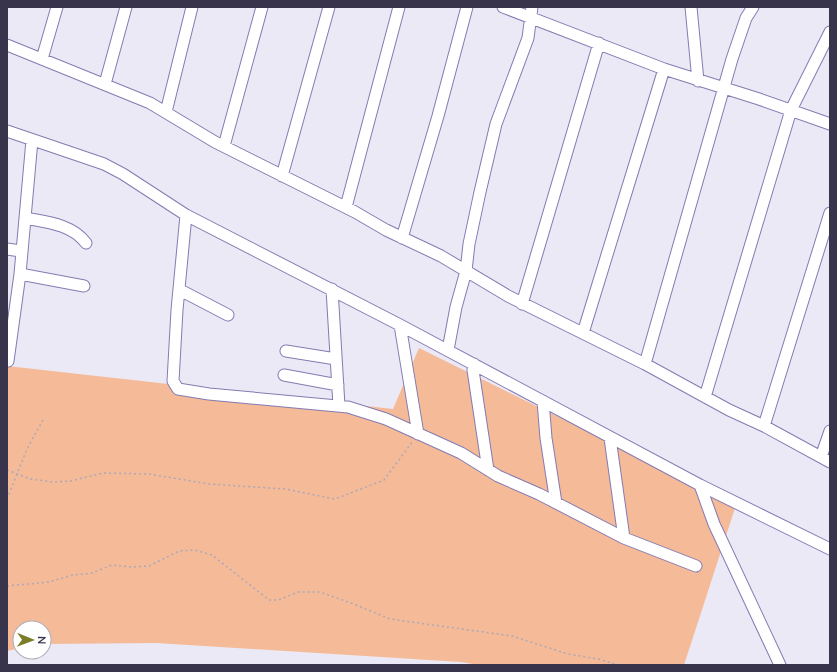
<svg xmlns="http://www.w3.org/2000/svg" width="837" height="672" font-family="'Nunito Sans',sans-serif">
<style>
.green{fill:#f5ba98}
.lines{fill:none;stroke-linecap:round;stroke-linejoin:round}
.minor-casing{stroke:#847bb2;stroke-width:13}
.path{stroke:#aba8b8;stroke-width:1.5;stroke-dasharray:2 3;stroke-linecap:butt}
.minor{stroke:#fff;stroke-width:11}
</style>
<rect width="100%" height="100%" fill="#ebe9f5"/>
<!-- green -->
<path class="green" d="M419 348 736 505 684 665H479L461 662 156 643 44 644V628H20V648L7 651V366L393 409Z"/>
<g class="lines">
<!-- minor casing -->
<g class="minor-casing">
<path id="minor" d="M503 7 664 69 759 99 830 124
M691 7 698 81
M7 45 150 103 215 142 355 212 386 230 441 256 508 296 645 364 729 410 764 426 830 462
M42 59 57 7
M105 84 126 7
M166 112 192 7
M7 131 104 164 123 174 186 215 400 325 700 485 830 549
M224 146 262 7
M282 176 329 7
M346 207 399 7
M186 215 177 310 173 381 178 389 209 394 348 407 386 419 461 453 498 476 539 494 624 538 696 566
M25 218C46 222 72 224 86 243
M402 238 438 116 467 7
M7 249 21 251
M20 274 84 286
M332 289 339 406
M180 290 228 315
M522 304 599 43
M400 325 418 434
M583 333 664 69
M448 350 456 307 466 271 469 244 480 192 496 124 528 38 532 7
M286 351 336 359
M8 361 20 274 32 140
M474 364 473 370 488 470
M645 364 732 59 746 18 753 7
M284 375 338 385
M705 397 791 110 830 32
M543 401 546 438 556 503
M764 426 830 213
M610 438 624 538
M821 457 830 431
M700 485 714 524 780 665"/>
</g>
<!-- path -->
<path class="path" d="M7 470 30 479 53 482 71 481 103 473 149 474 209 484 285 489 335 499 384 480 413 441
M7 499 27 449 44 418
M7 586 49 582 73 575 92 573 112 565 130 567 149 566 179 551 195 550 212 555 269 600H278L298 592H320L351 603 390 619 512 636 568 654 598 659 619 665"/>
<!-- minor -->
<use href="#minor" class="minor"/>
</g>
<!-- border -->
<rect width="837" height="672" fill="none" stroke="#38344c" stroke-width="16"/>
<!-- north arrow -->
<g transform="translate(32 640) rotate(91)"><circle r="19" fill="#ffffff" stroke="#afaeb7"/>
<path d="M0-3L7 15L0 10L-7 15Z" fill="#7b7e27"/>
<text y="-6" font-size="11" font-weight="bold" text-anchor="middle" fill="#38344c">N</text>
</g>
</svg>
